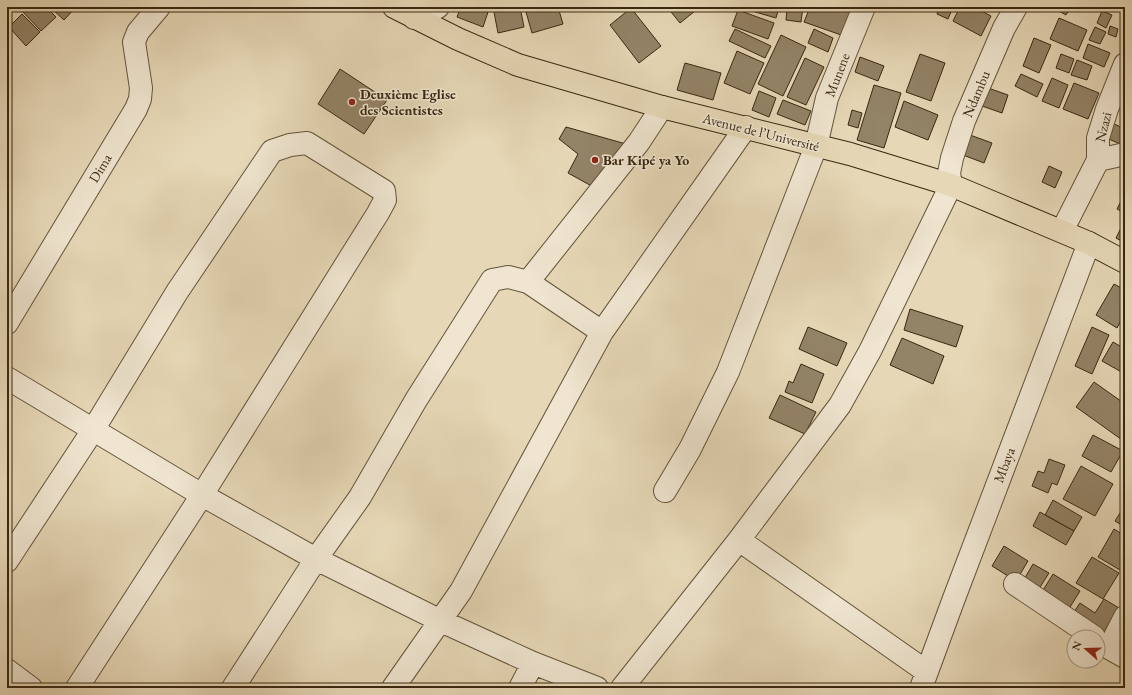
<svg xmlns="http://www.w3.org/2000/svg" width="1132" height="695" font-family="'EB Garamond',serif">
<style>
.building{fill:#938367;stroke:#392811}
.lines{fill:none;stroke-linecap:round;stroke-linejoin:round}
.minor-casing{stroke:#64543a;stroke-width:24}
.major-casing{stroke:#392811;stroke-width:24}
.minor{stroke:#efe5d0;stroke-width:22}
.major{stroke:#e6d7b6;stroke-width:22}
.poi-dot{fill:#8f2418;stroke:#efe5d0;stroke-width:1.5}
.labels{text-anchor:middle;stroke-width:3;stroke-linejoin:round;paint-order:stroke}
.street-label{font-size:14px;fill:#392811;stroke:#efe5d0}
.poi-label{font-size:14px;font-weight:bold;fill:#392811;stroke:#efe5d0;text-anchor:start}
</style>
<rect width="100%" height="100%" fill="#e6d7b6"/>
<filter id="stains"><feTurbulence type="fractalNoise" baseFrequency=".005" numOctaves="4"/><feColorMatrix values="0 0 0 0 .2 0 0 0 0 .09 0 0 0 0 .02 0 0 0 .5 -.17"/></filter>
<radialGradient id="worn" r=".72"><stop offset=".6" stop-color="#630" stop-opacity="0"/><stop offset="1" stop-color="#630" stop-opacity=".3"/></radialGradient>
<!-- building -->
<path class="building" d="M29 7H46L56 17 41 31 23 12Z
M50 7H76L64 20Z
M461 7H475L488 12 483 27 457 17Z
M493 7H520L524 27 498 33Z
M543 7H558L563 24 532 33 526 12Z
M667 7H700L680 23Z
M738 7H779L776 18Z
M787 7H803L801 22 786 20Z
M810 7H837L852 13 844 36 804 22Z
M939 7H953L948 19 937 14Z
M960 7H974L991 16 981 36 953 21Z
M1052 7H1071L1066 15Z
M631 8 661 46 639 63 610 25Z
M738 10 774 23 768 39 732 26Z
M1102 11 1112 15 1106 28 1097 23Z
M22 14 40 32 26 46 9 27Z
M1059 18 1087 30 1078 51 1050 39Z
M1110 26 1118 29 1116 37 1108 34Z
M1095 27 1106 32 1100 44 1089 40Z
M735 29 771 46 765 58 729 41Z
M814 29 833 38 828 52 808 43Z
M781 35 806 47 783 96 758 84Z
M1034 38 1051 45 1039 73 1023 66Z
M1088 44 1110 53 1104 67 1083 58Z
M737 51 764 63 750 94 724 83Z
M920 54 945 63 931 101 906 92Z
M1061 54 1074 59 1069 73 1056 68Z
M860 57 884 66 878 81 855 72Z
M805 58 824 67 806 105 787 97Z
M1077 60 1092 66 1087 80 1071 75Z
M685 63 721 73 713 100 677 90Z
M340 69 387 100 364 134 318 104Z
M1021 74 1043 84 1037 97 1015 86Z
M1052 78 1068 85 1059 108 1042 101Z
M1074 83 1099 93 1088 119 1063 109Z
M874 85 901 93 884 148 857 140Z
M988 88 1008 95 1002 113 982 106Z
M759 91 776 98 769 117 752 110Z
M783 100 811 111 805 125 777 114Z
M904 101 938 115 928 140 895 127Z
M852 110 862 113 858 128 848 125Z
M1110 122 1125 129V146L1104 137Z
M566 127 626 144 597 189 568 173 578 154 559 139Z
M970 135 992 143 984 163 963 155Z
M1049 166 1062 172 1055 188 1042 182Z
M1124 195H1125V213L1117 209Z
M1125 220V243L1116 238Z
M1114 284 1125 290V313L1117 328 1096 315Z
M910 309 963 326 956 347 904 330Z
M808 327 847 343 837 366 799 349Z
M1092 327 1109 335 1092 374 1075 366Z
M902 338 944 356 933 384 890 365Z
M1113 342 1125 349V374L1102 361Z
M801 364 824 374 812 403 785 392 789 381 793 383Z
M1094 382 1125 404V442L1076 407Z
M780 395 816 412 805 434 769 418Z
M1093 435 1123 451 1111 472 1082 456Z
M1049 459 1065 465 1057 485 1052 483 1048 493 1032 486 1038 471 1044 473Z
M1081 466 1113 484 1095 516 1063 499Z
M1053 500 1082 517 1074 531 1045 515Z
M1125 505V527L1115 521Z
M1040 512 1074 531 1066 545 1033 526Z
M1114 529 1125 536V573L1098 557Z
M1004 546 1028 561 1016 581 992 566Z
M1092 557 1119 573 1103 599 1076 583Z
M1033 564 1049 573 1037 592 1022 583Z
M1053 574 1080 591 1067 612 1040 595Z
M1104 599 1119 608 1101 637 1070 618 1080 603 1095 613Z"/>
<g class="lines">
<!-- minor casing -->
<g class="minor-casing">
<path id="minor" d="M414 18 438 7
M1098 160 1125 154
M1062 231 1098 160V138L1107 109 1125 64
M528 282 602 332
M7 323 136 109 140 99 141 88 134 42 138 32 159 7
M7 378 202 495 316 559 441 621 533 663 597 688
M665 491 690 449 728 372 816 146 827 98 864 7
M739 540 927 672
M7 561 93 430 177 292 272 151 290 145 307 143 384 191 385 200 378 213 202 495 77 688
M1015 584 1094 637
M1125 617 1109 648 1125 657
M7 670 31 688
M233 688 316 559 360 497 416 400 492 280 508 277 528 282 639 142 662 107
M393 688 461 591 602 332 746 127
M520 688 533 663
M622 688 739 540 840 405 870 351 951 185 949 173 952 158 964 121 1004 28 1016 7
M921 688 953 601 1089 243"/>
</g>
<!-- major casing -->
<g class="major-casing">
<path id="major" d="M394 7 458 39 518 65 662 107 850 154 951 185 1089 243 1125 262"/>
</g>
<!-- minor -->
<use href="#minor" class="minor"/>
<!-- major -->
<use href="#major" class="major"/>
</g>
<!-- markers -->
<g class="poi-dot">
<circle cx="352" cy="102" r="4"/>
<circle cx="595" cy="160" r="4"/>
</g>
<g class="labels">
<!-- street labels -->
<g class="street-label">
<text transform="translate(837 75) rotate(-69)" y="5">Munene</text>
<text transform="translate(976 94) rotate(-67)" y="5">Ndambu</text>
<text transform="translate(1103 127) rotate(-76)" y="5">Nzazi</text>
<text transform="translate(761 132) rotate(14)" y="5">Avenue de l’Université</text>
<text transform="translate(100 168) rotate(-59)" y="5">Dima</text>
<text transform="translate(1004 465) rotate(-69)" y="5">Mbaya</text>
</g>
<!-- poi labels -->
<g class="poi-label">
<text x="360" y="99">Deuxième Eglise<tspan x="360" dy="16">des Scientistes</tspan></text>
<text x="603" y="165">Bar Kipé ya Yo</text>
</g>
</g>
<!-- margin -->
<rect width="1132" height="695" fill="none" stroke="#e6d7b6" stroke-width="24"/>
<rect x="8" y="8" width="1116" height="679" fill="none" stroke="#392811" stroke-width="2"/>
<rect x="12" y="12" width="1108" height="671" fill="none" stroke="#392811"/>
<!-- north arrow -->
<g transform="translate(1086 649) rotate(290)"><circle r="19" fill="#efe5d0" stroke="#a69984"/>
<path d="M0-3L7 15L0 10L-7 15Z" fill="#8f2418"/>
<text y="-6" font-size="11" font-weight="bold" text-anchor="middle" fill="#392811">N</text>
</g>
<rect width="100%" height="100%" filter="url(#stains)"/>
<rect width="100%" height="100%" fill="url(#worn)"/>
</svg>
